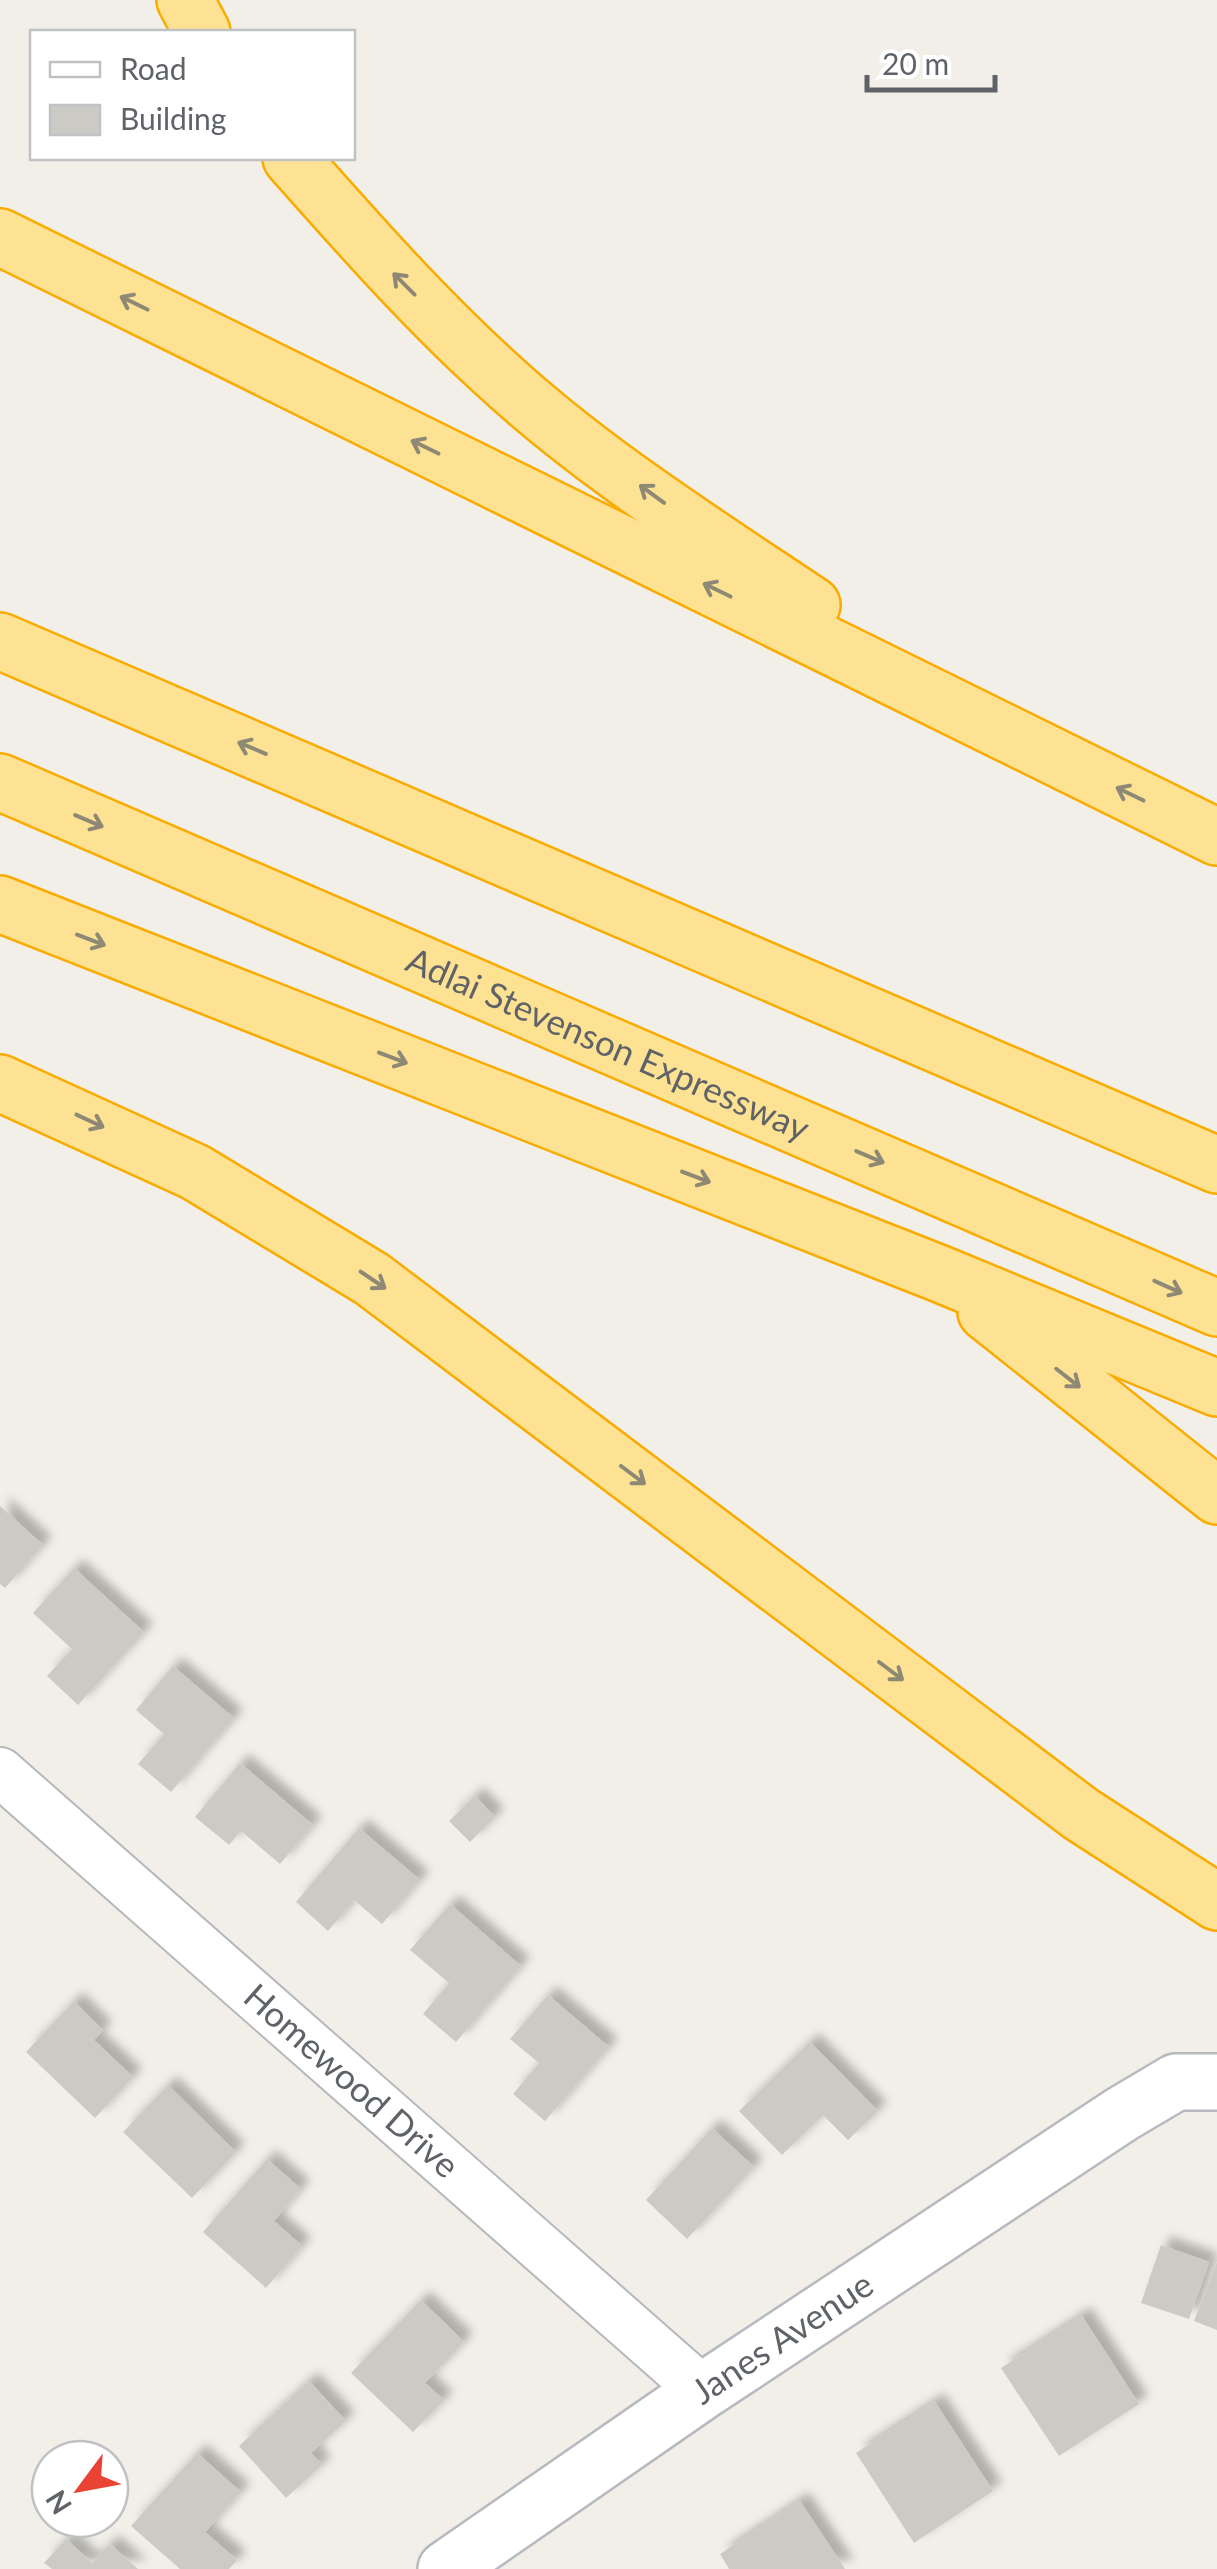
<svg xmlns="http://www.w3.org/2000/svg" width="1217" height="2569" font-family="Lato,sans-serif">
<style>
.building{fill:#cccac5;filter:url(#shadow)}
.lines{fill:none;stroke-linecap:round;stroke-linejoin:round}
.street-casing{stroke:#b5b8bc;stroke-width:52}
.secondary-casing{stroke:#b6babf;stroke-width:60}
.highway-casing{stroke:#f9ab00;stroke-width:60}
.street{stroke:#fff;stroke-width:48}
.secondary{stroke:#fff;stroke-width:55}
.highway{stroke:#fde293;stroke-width:55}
.oneway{stroke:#8e8975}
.labels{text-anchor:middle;stroke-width:10;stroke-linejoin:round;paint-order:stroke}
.street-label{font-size:35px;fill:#5f6368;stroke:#fff}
</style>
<defs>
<filter id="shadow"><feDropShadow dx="9" dy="-9" stdDeviation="5" flood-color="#0004"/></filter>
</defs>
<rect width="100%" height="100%" fill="#f1efe8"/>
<!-- building -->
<path class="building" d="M0 1506 43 1545 5 1588 0 1584Z
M74 1568 144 1632 78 1705 47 1676 72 1649 33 1613Z
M173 1666 234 1718 171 1792 138 1764 164 1734 136 1710Z
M240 1763 313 1825 280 1864 241 1831 229 1845 195 1817Z
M475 1796 495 1817 470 1842 449 1821Z
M359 1828 420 1880 382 1924 354 1900 328 1931 296 1902Z
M450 1904 521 1966 456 2042 423 2014 449 1983 410 1950Z
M548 1995 609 2047 545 2121 513 2094 539 2063 510 2039Z
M74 2001 103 2030 94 2040 133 2077 95 2118 26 2052Z
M810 2042 878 2111 848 2140 823 2115 782 2155 739 2111Z
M168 2085 236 2152 192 2198 123 2132Z
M712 2128 754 2167 687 2239 646 2200Z
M267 2159 301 2189 274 2221 302 2246 266 2288 203 2232Z
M1161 2245 1209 2262 1189 2319 1141 2303Z
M1217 2262V2330L1194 2321Z
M421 2300 464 2342 425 2383 444 2400 413 2432 351 2373Z
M1082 2316 1139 2404 1059 2456 1001 2368Z
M309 2381 346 2421 311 2453 322 2465 286 2498 239 2446Z
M935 2402 993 2491 914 2543 856 2453Z
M197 2453 241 2492 205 2532 237 2560 229 2569H180L131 2526Z
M800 2501 845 2569H729L720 2554Z
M66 2539 92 2563 110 2544 138 2569H52L44 2563Z"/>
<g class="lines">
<!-- street casing -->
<g class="street-casing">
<g id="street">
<path id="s1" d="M0 1772 703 2391"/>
</g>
</g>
<!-- secondary casing -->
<g class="secondary-casing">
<g id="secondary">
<path id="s2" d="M446 2569 703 2391 1122 2114 1176 2082H1217"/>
</g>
</g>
<!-- highway casing -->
<g class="highway-casing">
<g id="highway">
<path d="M185 0 202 32"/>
<path d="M291 158C355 230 419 303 491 369 587 459 703 532 812 605"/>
<path d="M0 237 1217 837"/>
<path d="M0 641 1217 1165"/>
<path id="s3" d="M0 782 1217 1308"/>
<path d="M0 904 938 1273 1217 1388"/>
<path d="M0 1083 195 1172 372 1279 1081 1814 1217 1902"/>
<path d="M986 1312 1217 1496"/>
</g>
</g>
<!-- street -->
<use href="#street" class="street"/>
<!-- secondary -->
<use href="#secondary" class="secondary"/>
<!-- highway -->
<use href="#highway" class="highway"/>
</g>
<!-- one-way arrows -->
<defs><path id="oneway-shaft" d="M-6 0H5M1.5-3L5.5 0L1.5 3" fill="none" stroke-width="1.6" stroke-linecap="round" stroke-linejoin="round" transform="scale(2.5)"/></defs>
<g class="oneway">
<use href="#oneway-shaft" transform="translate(404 284) rotate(-135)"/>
<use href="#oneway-shaft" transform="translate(134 303) rotate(-154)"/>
<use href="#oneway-shaft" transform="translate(425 447) rotate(-154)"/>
<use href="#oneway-shaft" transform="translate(652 494) rotate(-144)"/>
<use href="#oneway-shaft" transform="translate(717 590) rotate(-154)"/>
<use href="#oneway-shaft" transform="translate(252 748) rotate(-157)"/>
<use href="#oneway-shaft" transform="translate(1130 794) rotate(-154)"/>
<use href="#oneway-shaft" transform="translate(89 821) rotate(23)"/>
<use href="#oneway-shaft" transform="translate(91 940) rotate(21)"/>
<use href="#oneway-shaft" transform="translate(393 1058) rotate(21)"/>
<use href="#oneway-shaft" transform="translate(90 1121) rotate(25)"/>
<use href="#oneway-shaft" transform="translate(870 1157) rotate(23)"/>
<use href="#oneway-shaft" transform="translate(696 1177) rotate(21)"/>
<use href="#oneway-shaft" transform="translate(373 1280) rotate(34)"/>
<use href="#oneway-shaft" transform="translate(1168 1287) rotate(24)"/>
<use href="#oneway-shaft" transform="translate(1068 1378) rotate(38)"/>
<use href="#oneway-shaft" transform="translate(633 1475) rotate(37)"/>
<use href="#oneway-shaft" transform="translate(891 1671) rotate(37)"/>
</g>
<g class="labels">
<!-- street labels -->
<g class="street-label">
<text dy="12" stroke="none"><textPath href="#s3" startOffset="662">Adlai Stevenson Expressway</textPath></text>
<text dy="12" stroke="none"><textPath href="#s1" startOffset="468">Homewood Drive</textPath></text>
<text dy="12" stroke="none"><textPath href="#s2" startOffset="408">Janes Avenue</textPath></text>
</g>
</g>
<!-- legend -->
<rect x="30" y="30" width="325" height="130" fill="#ffffff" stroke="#bfc1c3" stroke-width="2.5"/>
<rect x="50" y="62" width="50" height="15" fill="#ffffff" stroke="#bfc1c3" stroke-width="2.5"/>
<text x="120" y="80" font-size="30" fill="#5f6368">Road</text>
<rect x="50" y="105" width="50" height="30" fill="#cccac5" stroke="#bfc1c3" stroke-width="2.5"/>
<text x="120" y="130" font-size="30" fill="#5f6368">Building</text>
<!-- north arrow -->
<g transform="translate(80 2489) rotate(238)"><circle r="48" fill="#ffffff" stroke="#bfc1c3" stroke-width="2.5"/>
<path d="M0-8L18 38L0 25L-18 38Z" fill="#ea4335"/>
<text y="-15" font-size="28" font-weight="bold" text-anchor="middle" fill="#5f6368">N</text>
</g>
<!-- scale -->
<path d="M867 75v15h128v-15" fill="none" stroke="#5f6368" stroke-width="5"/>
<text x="882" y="75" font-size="30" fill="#5f6368" stroke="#ffffff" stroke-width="8" paint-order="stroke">20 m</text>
</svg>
